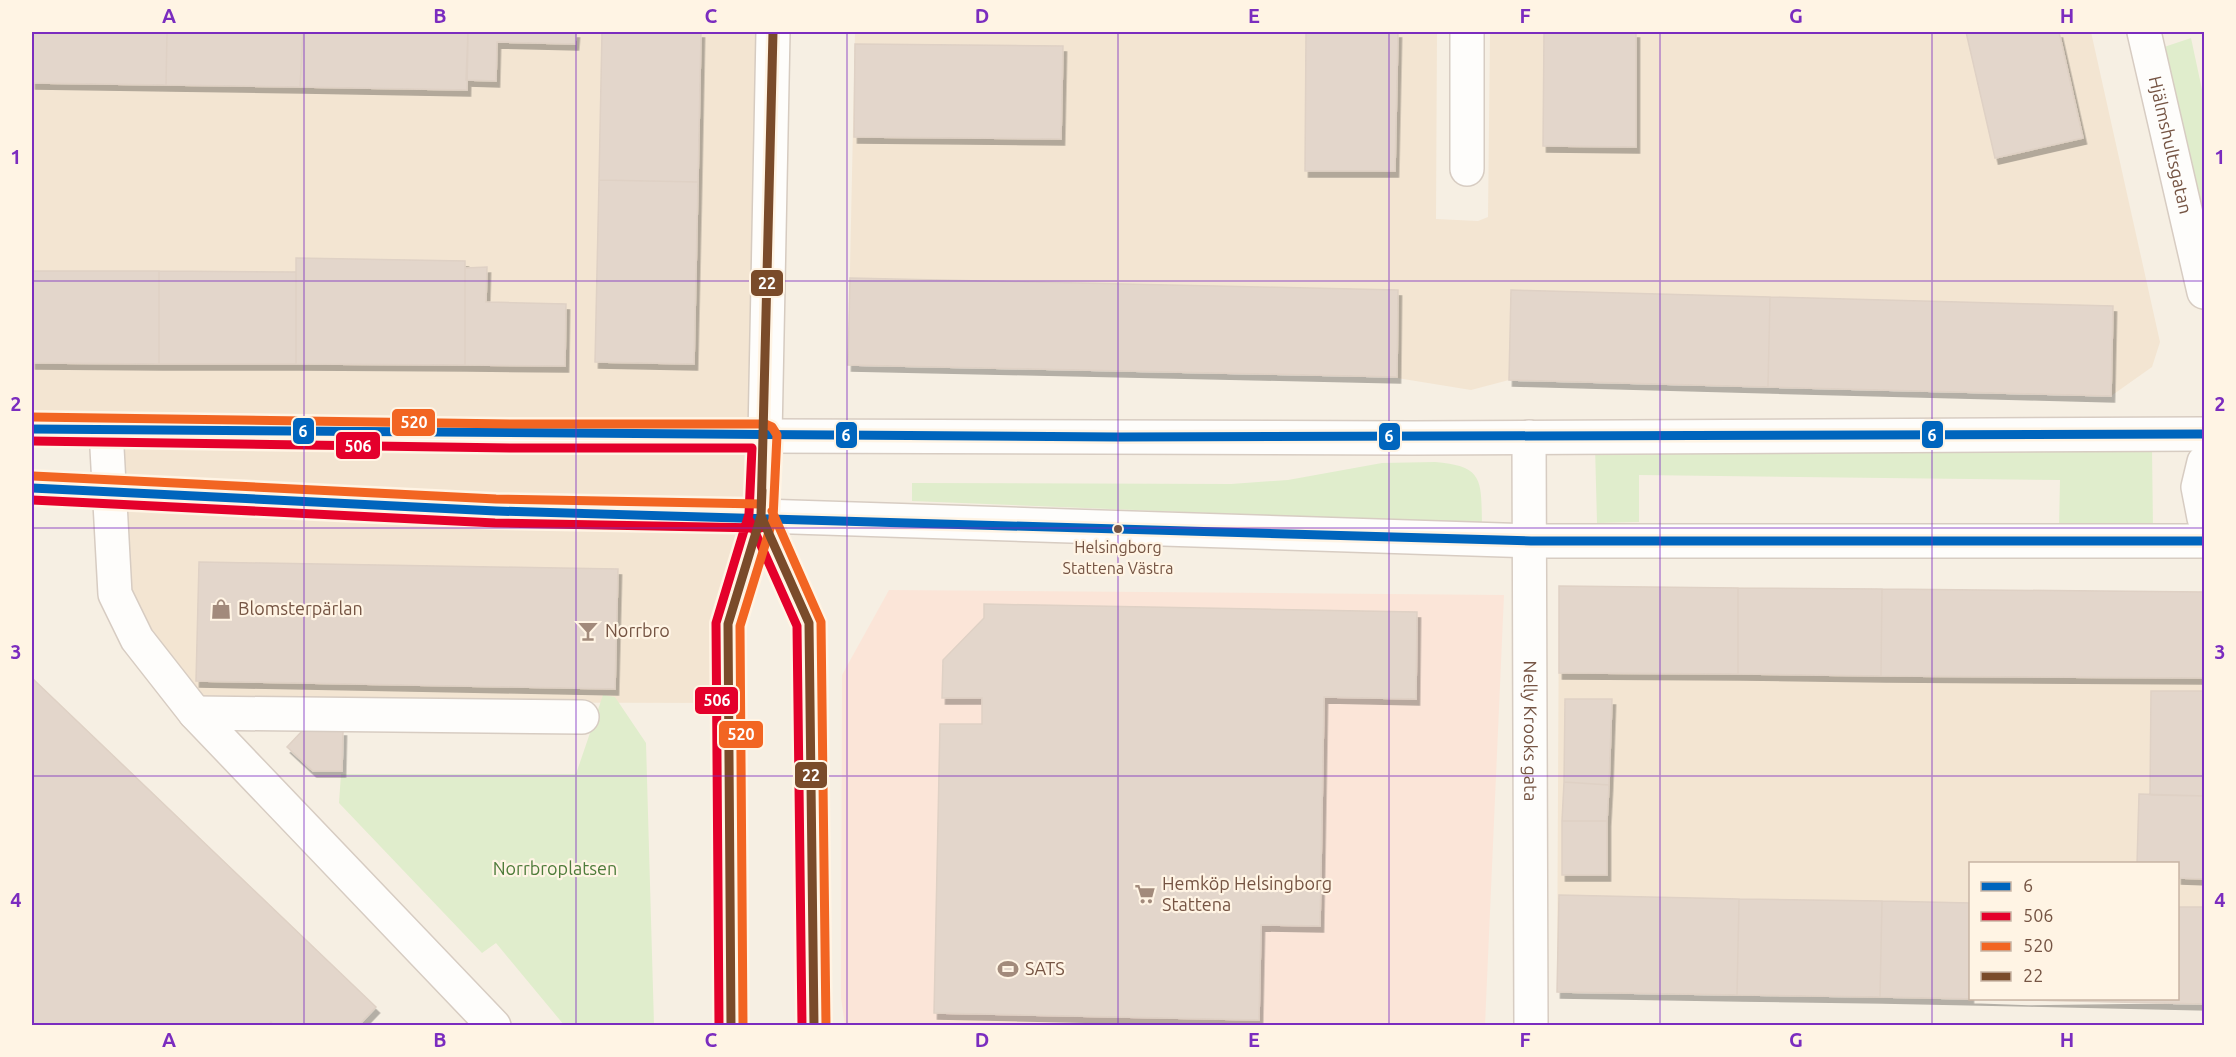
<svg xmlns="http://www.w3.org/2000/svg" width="2236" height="1057" font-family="Ubuntu,sans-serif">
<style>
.residential{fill:#f3e5d2;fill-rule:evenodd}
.commercial{fill:#fbe5d8}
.green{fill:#e0edcc}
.building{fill:#e3d6cb;stroke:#dfd1c5;stroke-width:1.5;filter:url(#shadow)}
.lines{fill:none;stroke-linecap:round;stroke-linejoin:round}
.minor-casing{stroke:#d7ccc2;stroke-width:36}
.tertiary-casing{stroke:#d7ccc2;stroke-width:36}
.secondary-casing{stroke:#d6cbc0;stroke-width:36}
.minor{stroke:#fefdfb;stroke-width:33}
.tertiary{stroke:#fefdfb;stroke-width:33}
.secondary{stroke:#fefdfb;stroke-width:33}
.bus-1-casing{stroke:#fff4e4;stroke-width:14}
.bus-2-casing{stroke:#fff4e4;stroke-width:14}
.bus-3-casing{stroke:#fff4e4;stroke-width:14}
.bus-4-casing{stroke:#fff4e4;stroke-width:14}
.bus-1{stroke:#0065bd;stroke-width:9}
.bus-2{stroke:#e4002b;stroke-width:9}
.bus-3{stroke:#f26522;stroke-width:9}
.bus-4{stroke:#7a4b2a;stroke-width:9}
.grid{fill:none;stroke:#7b2cbf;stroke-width:1.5;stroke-opacity:0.55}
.bus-dot{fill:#755443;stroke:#fff4e4;stroke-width:2}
.labels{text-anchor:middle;stroke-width:4.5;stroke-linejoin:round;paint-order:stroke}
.bus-label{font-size:16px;fill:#755443;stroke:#fff4e4}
.street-label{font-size:18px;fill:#755443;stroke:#fff4e4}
.poi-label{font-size:18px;fill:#755443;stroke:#fff4e4;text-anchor:start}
.park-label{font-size:18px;fill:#4e7c3a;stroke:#fff4e4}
.line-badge{stroke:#fff4e4;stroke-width:2}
.badge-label{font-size:16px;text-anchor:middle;font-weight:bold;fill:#fff}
.neatline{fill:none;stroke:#7b2cbf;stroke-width:2}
.grid-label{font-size:20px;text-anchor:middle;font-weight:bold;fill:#7b2cbf}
</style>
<defs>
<filter id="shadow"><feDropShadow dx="3.5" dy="6" stdDeviation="0" flood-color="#0004"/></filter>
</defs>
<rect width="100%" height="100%" fill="#f6efe3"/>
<!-- residential -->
<path class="residential" d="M32 32H775L750 510 732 703 198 702 122 594 118 419 32 418Z
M855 32H1437L1436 219 1478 221 1488 217 1490 32H2091L2160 342 2152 367 2111 396 1509 380 1471 390 1391 377 848 365Z
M1559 586 2204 592V1004L1557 992ZM1970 864H2178V998H1970Z"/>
<!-- commercial -->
<path class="commercial" d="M889 590 1504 595 1485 1025H845L841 998 842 675Z"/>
<!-- green -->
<path class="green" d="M2191 38 2204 99V222L2164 47Z
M1595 446 2152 449 2153 529 2059 528 2060 480 1639 475V522L1597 523Z
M1435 462C1484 466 1481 480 1482 524L912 501V483L1231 484 1288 480 1382 463Z
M603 695 615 697 646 743 654 1025H564L496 943 482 953 339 803 341 774H576Z"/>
<!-- building -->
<path class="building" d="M32 32H167L166 85 32 83Z
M167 32H303L300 87 166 85Z
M303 32H468L467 90 300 87Z
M468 32H576L575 44 497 42 496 81 466 80Z
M602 32H701L698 182 599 180Z
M1306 32H1398L1395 171H1305Z
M1544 32H1636V147L1543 146Z
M1966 32H2059L2083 138 1995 158Z
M855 44 1063 46 1061 139 854 137Z
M599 180 698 182 694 364 595 362Z
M296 258 465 261V365L296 364Z
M487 267 486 302 566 304 565 366 465 365V268Z
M32 271H159V364L32 363Z
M159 271 296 272V364H159Z
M850 278 1398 290 1397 377 848 365Z
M1511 290 1770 297 1768 387 1509 380Z
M1770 297 2113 306 2111 396 1768 387Z
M199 562 618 569 615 689 196 681Z
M1559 586 1738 588V674L1559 673Z
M1738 588 1882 589 1881 676 1738 674Z
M1882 589 2204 592V678L1881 676Z
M984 604 1417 612 1416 699 1324 697 1320 926 1261 925 1259 1020 934 1013 940 724H982V698H942L943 660 984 618Z
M32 678 376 1007 358 1026H274L271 1022 268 1026H32Z
M2151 691H2204V796L2150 795Z
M1565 699H1612L1609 785 1564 782Z
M303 730H343L342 771H313L287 747Z
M1564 782 1609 785 1607 821H1562Z
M2139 794 2204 796V879L2178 878V864H2137Z
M1562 821H1607V875H1562Z
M1559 895 1739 899 1737 995 1557 992Z
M1739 899 1882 901 1880 997 1737 995Z
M1882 901 1970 903V998L2025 1000 1880 997Z
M2178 907H2204V1004L2025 1000 2178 998Z"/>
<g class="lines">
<!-- minor casing -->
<g class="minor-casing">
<g id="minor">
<path id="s1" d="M2144 32 2204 292"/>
<path d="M1467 169V32"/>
<path d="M106 430 115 594 137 639 195 713 494 1026"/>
<path d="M765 436 1412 438 2204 434"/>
<path id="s2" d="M1529 437 1531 1026"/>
<path d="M2204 462 2198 487 2204 518"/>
<path d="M761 516 1531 541H2204"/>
<path d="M195 713 582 717"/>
</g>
</g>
<!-- tertiary casing -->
<g class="tertiary-casing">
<path id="tertiary" d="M32 429 514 436H765
M32 488 496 511 761 516"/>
</g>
<!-- secondary casing -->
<g class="secondary-casing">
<path id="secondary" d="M761 516 809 623 814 1026
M731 1026 728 624 761 516 765 436 773 32"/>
</g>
<!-- minor -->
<use href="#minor" class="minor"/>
<!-- tertiary -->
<use href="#tertiary" class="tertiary"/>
<!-- secondary -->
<use href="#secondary" class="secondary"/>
<!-- bus-1 casing -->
<g class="bus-1-casing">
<path id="bus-1" d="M32 429 1118 437 2204 434
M32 488 496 511 1531 541H2204"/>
</g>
<!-- bus-2 casing -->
<g class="bus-2-casing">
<path id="bus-2" d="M32 441 514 448H752L749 514 716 623 719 1026
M32 500 495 523 761 528
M750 521 797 626 802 1026"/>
</g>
<!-- bus-3 casing -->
<g class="bus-3-casing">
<path id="bus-3" d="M32 417 514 424H765L772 427 777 435 773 519 740 626 743 1026
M33 476 496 499 761 504
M772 511 821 622 826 1026"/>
</g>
<!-- bus-4 casing -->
<g class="bus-4-casing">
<path id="bus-4" d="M773 32 761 516 809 623 814 1026
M731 1026 728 624 761 516 762 490"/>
</g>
<!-- bus-1 -->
<use href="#bus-1" class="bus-1"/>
<!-- bus-2 -->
<use href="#bus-2" class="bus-2"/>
<!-- bus-3 -->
<use href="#bus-3" class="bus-3"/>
<!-- bus-4 -->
<use href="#bus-4" class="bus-4"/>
</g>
<!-- grid -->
<path class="grid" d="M304 32V1026M576 32V1026M847 32V1026M1118 32V1026M1389 32V1026M1660 32V1026M1932 32V1026M32 281H2204M32 528H2204M32 776H2204"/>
<!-- icons -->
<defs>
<g id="shop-bare" transform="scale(1.62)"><path d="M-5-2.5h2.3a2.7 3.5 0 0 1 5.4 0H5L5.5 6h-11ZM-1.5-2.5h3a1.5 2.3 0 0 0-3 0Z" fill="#a28a7b" stroke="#fff4e4" stroke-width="2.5" paint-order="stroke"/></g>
<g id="bar-bare" transform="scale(1.62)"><path d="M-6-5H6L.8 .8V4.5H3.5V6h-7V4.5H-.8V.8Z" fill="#a28a7b" stroke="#fff4e4" stroke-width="2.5" paint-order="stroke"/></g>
<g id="supermarket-bare" transform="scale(1.62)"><path d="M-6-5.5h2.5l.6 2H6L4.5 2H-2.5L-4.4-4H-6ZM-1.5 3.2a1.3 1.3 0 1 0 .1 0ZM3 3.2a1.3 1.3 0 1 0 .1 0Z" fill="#a28a7b" stroke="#fff4e4" stroke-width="2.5" paint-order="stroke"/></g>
<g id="stadium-bare" transform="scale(1.62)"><path d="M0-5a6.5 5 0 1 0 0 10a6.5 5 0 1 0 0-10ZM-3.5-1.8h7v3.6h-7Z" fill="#a28a7b" stroke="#fff4e4" stroke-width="2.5" paint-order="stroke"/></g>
</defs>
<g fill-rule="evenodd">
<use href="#shop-bare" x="221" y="609"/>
<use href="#bar-bare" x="588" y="631"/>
<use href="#supermarket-bare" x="1145" y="894"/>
<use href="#stadium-bare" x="1008" y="969"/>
</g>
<!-- markers -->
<circle class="bus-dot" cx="1118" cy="529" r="5"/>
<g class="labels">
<!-- bus labels -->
<g class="bus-label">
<text x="1118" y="553">Helsingborg<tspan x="1118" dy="21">Stattena Västra</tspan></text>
</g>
<!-- street labels -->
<g class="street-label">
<text dy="6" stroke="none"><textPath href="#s1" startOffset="116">Hjälmshultsgatan</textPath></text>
<text dy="6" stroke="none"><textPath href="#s2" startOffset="294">Nelly Krooks gata</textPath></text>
</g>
<!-- poi labels -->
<g class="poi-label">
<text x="238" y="615">Blomsterpärlan</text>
<text x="605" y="637">Norrbro</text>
<text x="1162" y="890">Hemköp Helsingborg<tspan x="1162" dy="21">Stattena</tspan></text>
<text x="1025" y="975">SATS</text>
</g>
<!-- park labels -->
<g class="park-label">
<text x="555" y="875">Norrbroplatsen</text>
</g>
</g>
<g class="line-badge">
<rect x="750" y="269" width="34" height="28" rx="6" fill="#7a4b2a"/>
<rect x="391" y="408" width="45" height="29" rx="6" fill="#f26522"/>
<rect x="292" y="417" width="23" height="28" rx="6" fill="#0065bd"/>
<rect x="1921" y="420" width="23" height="29" rx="6" fill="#0065bd"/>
<rect x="835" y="421" width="23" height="28" rx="6" fill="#0065bd"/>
<rect x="1378" y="422" width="23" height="29" rx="6" fill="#0065bd"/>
<rect x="335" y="431" width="46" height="29" rx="6" fill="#e4002b"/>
<rect x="694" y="686" width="45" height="29" rx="6" fill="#e4002b"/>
<rect x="718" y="720" width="46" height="29" rx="6" fill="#f26522"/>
<rect x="794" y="761" width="34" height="28" rx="6" fill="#7a4b2a"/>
</g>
<g class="badge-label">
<text x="767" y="289">22</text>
<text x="414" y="428">520</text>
<text x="303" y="437">6</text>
<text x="1932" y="441">6</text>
<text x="846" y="441">6</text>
<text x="1389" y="442">6</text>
<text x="358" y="452">506</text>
<text x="717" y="706">506</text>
<text x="741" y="740">520</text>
<text x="811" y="781">22</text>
</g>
<!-- border -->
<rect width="2236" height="1057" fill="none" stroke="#fff4e4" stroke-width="66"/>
<!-- legend -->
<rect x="1969" y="862" width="210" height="138" fill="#fff4e4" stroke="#c8b4a4" stroke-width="1.5"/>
<rect x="1981" y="882" width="30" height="9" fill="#0065bd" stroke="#c8b4a4" stroke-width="1.5"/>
<text x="2023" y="892" font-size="18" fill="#755443">6</text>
<rect x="1981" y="912" width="30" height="9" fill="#e4002b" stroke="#c8b4a4" stroke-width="1.5"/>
<text x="2023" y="922" font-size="18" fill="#755443">506</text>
<rect x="1981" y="942" width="30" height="9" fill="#f26522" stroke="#c8b4a4" stroke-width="1.5"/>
<text x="2023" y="952" font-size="18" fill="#755443">520</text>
<rect x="1981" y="972" width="30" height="9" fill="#7a4b2a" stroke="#c8b4a4" stroke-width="1.5"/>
<text x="2023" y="982" font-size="18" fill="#755443">22</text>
<rect x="33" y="33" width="2170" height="991" class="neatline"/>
<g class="grid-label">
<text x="169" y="23">A</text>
<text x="440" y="23">B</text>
<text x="711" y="23">C</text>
<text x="982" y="23">D</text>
<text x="1254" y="23">E</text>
<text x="1525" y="23">F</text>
<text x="1796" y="23">G</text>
<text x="2067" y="23">H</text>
<text x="16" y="164">1</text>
<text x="2220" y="164">1</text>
<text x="16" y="411">2</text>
<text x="2220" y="411">2</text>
<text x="16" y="659">3</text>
<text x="2220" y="659">3</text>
<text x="16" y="907">4</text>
<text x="2220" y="907">4</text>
<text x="169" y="1047">A</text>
<text x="440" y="1047">B</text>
<text x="711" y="1047">C</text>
<text x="982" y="1047">D</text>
<text x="1254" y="1047">E</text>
<text x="1525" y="1047">F</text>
<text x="1796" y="1047">G</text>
<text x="2067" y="1047">H</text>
</g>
</svg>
